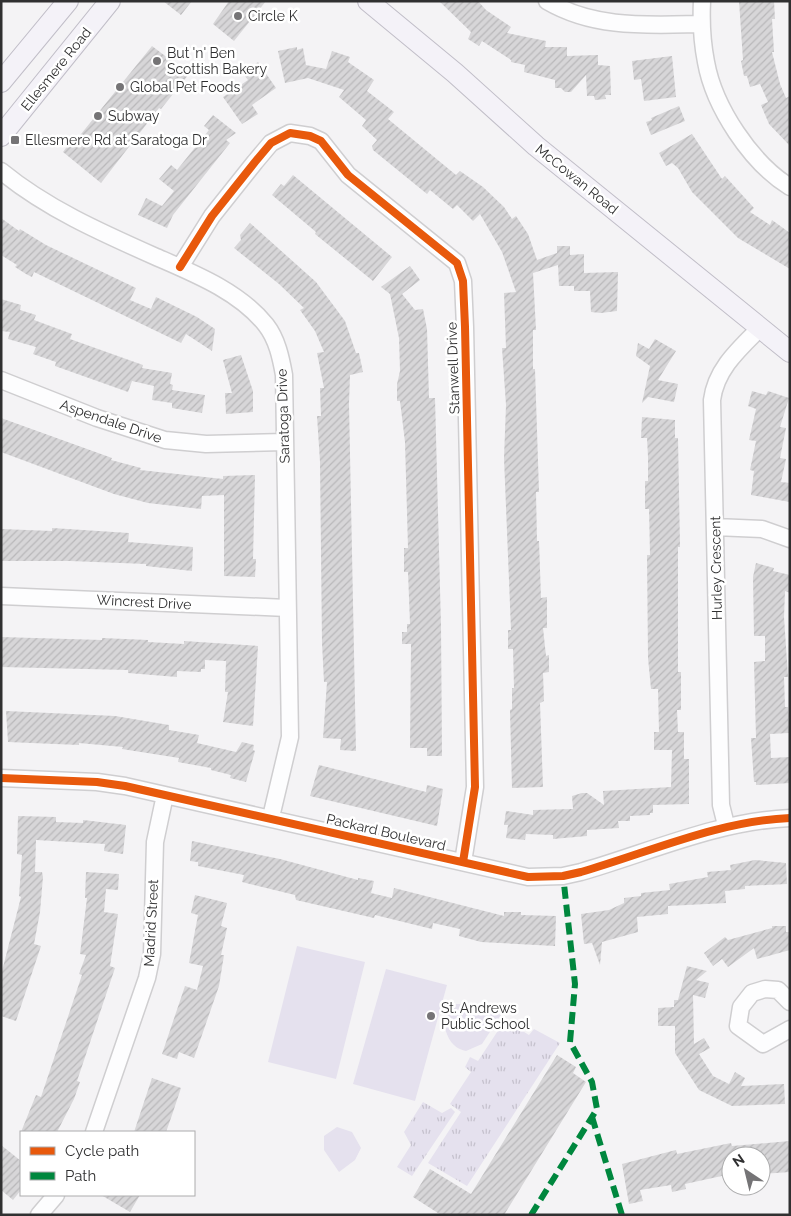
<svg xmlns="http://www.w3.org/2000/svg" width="791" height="1216" font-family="Raleway,sans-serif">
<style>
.park{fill:url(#park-tufts)}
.garden{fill:#e5e1ee}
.building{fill:url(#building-hatch)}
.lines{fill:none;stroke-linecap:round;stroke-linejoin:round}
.minor-casing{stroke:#cfced0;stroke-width:19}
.major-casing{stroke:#c1bec8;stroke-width:22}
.minor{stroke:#fdfdfe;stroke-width:16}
.major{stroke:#f4f2f8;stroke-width:20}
.quiet{stroke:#00873e;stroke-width:6;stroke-dasharray:12 6;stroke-linecap:butt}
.cycleway-casing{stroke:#fff;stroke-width:11}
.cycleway{stroke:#e8590c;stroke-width:8}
.poi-dot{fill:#757476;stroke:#fff;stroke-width:2}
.labels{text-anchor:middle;stroke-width:5;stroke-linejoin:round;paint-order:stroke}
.poi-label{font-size:14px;fill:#303031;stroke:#fff;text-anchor:start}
.street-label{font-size:14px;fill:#303031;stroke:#fff}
</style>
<defs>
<pattern id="park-tufts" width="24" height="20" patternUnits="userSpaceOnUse" patternTransform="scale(1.25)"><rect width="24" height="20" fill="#e5e1ee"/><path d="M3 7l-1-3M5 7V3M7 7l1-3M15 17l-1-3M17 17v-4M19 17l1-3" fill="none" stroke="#c5c1cd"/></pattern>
<pattern id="building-hatch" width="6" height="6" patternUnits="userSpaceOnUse" patternTransform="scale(1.25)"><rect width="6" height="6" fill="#d7d6d8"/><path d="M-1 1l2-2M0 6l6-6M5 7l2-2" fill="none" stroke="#b9b8ba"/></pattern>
</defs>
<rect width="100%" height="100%" fill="#f4f3f5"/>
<!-- park -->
<path class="park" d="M505 1020 529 1035 534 1029 560 1043 467 1186 428 1163 461 1112 450 1104 471 1072 465 1067 470 1057 478 1061Z
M423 1102 442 1113 451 1108 455 1112 412 1176 397 1167 411 1145 404 1132Z"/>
<!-- garden -->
<path class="garden" d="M297 946 365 962 336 1079 268 1062Z
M386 969 447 985 415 1101 353 1084Z
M455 1004H469L501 1015 482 1044 466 1051C450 1047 448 1037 443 1023Z
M337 1127 352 1132 361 1148 355 1160 339 1172 324 1150V1136Z"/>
<!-- building -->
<path class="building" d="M163 1H192L181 15Z
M229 1H266L234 41 213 24Z
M439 1H478L486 10 511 27 507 33 546 41 545 47H567V56L598 55V65L610 66 611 95H605L606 99 595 100 594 96H587L586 75 571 92H565L561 88H555V80L524 72 525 65 511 62V60L482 41 479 46 468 39 471 32Z
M739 1H774L775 19H772L774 52H772L780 84 786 98 790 96V146L769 124 761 105 768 102 760 84 750 87 747 76H744L741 61 743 60Z
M152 46 189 74 161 109 159 108 101 183 63 152 74 137 77 139Z
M297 47V50L303 48 306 65 326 69 332 51 350 57 348 62 374 80 367 91 394 112 388 119 456 175 460 171 483 187 504 207 512 219 516 216 528 234 537 260 557 253V246H570V255L584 254V273L618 272 617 311 601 313 591 312 590 291H574V286H559L558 265 533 273 536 330H533V369H535L539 492H536L537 541H539L541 598 547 597V628H543L546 656 549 655V672L543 673 544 701 540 703 543 787 512 788 510 710 512 709V688H514L513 649H508V630H511L504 458 506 405 502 348H506L504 293 516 292 502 252 480 214 473 221 457 205 453 209 430 190 427 194 373 150 372 146 377 140 362 126 366 120 339 97 344 90 308 78 285 83 278 51Z
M672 56 676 97 644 101 641 79 634 80 632 61Z
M258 62 276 88 252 105 258 114 242 124 223 97 248 80 242 72Z
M679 106 685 121 651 135 646 122 652 120 651 118Z
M213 115 236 133 226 140 230 143 173 215 167 228 138 215 146 198 162 206 174 191 159 179 171 165 177 170 209 130 204 126Z
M692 134 722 179 725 176 754 208 750 212 770 225 772 220 790 233V269L738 238 692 192 678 168 672 163 666 166 659 153Z
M293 175 392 257 373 281 315 234 316 232 272 195 281 184 284 186Z
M1 218 19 231 20 229 46 245 136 288 130 300 151 309 156 297 197 317 215 329 212 351 186 334 181 343 34 272 32 277 26 274 15 267 17 265 1 255Z
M250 223 316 282 345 321 356 353H359L363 372 350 375 349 404 356 751 340 750 341 739 323 738 327 682H324L322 643 320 462 317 416H321L320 388H324L317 353 324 352 315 331 300 310 304 308 279 284 234 248 241 240 240 235Z
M410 266 420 280 402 294 415 310 423 309 427 329 429 398H435L441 626 442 756H427V748H410L411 644H402V632H407V624H410L408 572H404V548H408L405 442 400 401H397V384L400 371 399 338 390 294 381 287Z
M1 299 21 305 20 310 36 315 34 320 72 334 70 339 143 365 142 368 172 373 170 384 173 385 172 390 205 395 202 413 172 408V403L152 400 154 386 132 381 128 392 55 366 56 362 33 354 36 347 8 339 10 332 1 331Z
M655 339 676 351 658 380 678 384 674 402 648 397 642 403 650 366 636 356 638 343 649 349Z
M241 355 253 391V412L226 414 225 393H232L223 360Z
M752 391 766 395 768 391 789 398 780 427 786 428 780 458 786 459 781 482 790 483V502L751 495 754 471 750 470 756 441 749 440 756 409 748 406Z
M642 417 675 420V438H678L680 547H678V672H681V710H677L678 732H684V759H689V804L653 805V813H650V815L630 816V821H618L619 828 587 830V836L553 839V835L526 834 525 840 506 838 508 825H504L506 811 533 815V810L573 809 572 796 582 793H587L604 805 603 791 671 787 672 750H654V732H659L658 689H651L648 658 647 555H650L649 509H645V481H648V457L647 438H641Z
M1 418 112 458 111 460 141 468 140 470 223 479V476L255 475 253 559H256L255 577 224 576V495L202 496 201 509 148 503 114 494 1 452Z
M52 528 129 533 128 542 193 547 192 571 146 566V564L70 561H1V529L52 531Z
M756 563 774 568 773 571 790 575V593L785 591 784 617 788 677H784L785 707H788L789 733 770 734 771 758 790 757V783L756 785V782H754L751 738H756L754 662 765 661V636H754L753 577Z
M1 637 102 640V638L148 640V642L184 644V641L258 646 253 726 223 722 228 692H225L226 661 205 660V669H201V672L177 671V677L128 673V670L1 667Z
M6 711 115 716 169 725V730L199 735 197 743 236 752 242 742 254 745 253 750 255 751 246 782 230 778 231 775 211 770V768L178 762 179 758 122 749 123 747 79 743V745L8 742Z
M319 765 426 792 427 785 443 789 437 826 310 796Z
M18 816 56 817V822L83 823V820L126 825 123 854 104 851 105 844 36 840 35 872H42L43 877 40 912 34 944 41 946 16 1021 1 1016V975L21 897 19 896 22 855 17 854Z
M192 841 280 859 358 880V878L374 881 371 893 392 898 394 888 504 916V912H521V915L556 916 555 946 481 942 459 936 460 929 433 923 432 929 375 915 374 918 296 900 295 895 242 882 244 875 198 866V862L190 861Z
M755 860 786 863 787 884 745 886V889L725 891 726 903 668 906V914L637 917 638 932 602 942 600 965 592 943 584 944 581 914 609 910 624 903V898L641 896V893L670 890 669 884 708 877 707 872 731 870 730 865Z
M86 872 119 874 118 890 106 889 104 912 118 914 110 966 115 968 77 1081 80 1082 74 1099 57 1132H21L36 1095 41 1097 82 975 79 974 86 955 80 954 87 898H85Z
M195 895 227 903 221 926 227 928 221 955H224L219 986 194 1058 179 1052 177 1059 162 1054 185 986 197 990 203 966 189 963 198 915 191 913Z
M772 926H786V932H790V950L757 959 754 948 728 967 722 959 713 966 704 953 725 937 728 940 772 928Z
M687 966 707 971 696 980 709 983 705 998 693 995 694 1044 704 1038 710 1048 699 1054 713 1076 729 1084 735 1072 745 1078 741 1086 784 1084 785 1104 732 1106 699 1090 675 1053V1026H658V1008L674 1007V1000H678Z
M557 1055 576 1067 573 1073 586 1082 504 1215H441L413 1197 430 1169 471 1194Z
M152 1078 181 1088 172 1115 166 1132H134Z
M790 1141V1172L761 1174V1156H731V1174L685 1184 686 1189 672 1192 671 1185 640 1190 643 1201 629 1204 622 1164 676 1150 677 1154 731 1143 732 1146Z
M1 1145 21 1161V1190L13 1200 1 1190Z
M101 1195H140L130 1212Z"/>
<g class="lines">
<!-- minor casing -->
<g class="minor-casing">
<path id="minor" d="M547 1C595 29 647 25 701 24
M702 1C701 22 702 42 706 62 714 107 751 163 790 187
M1 171C46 208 100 232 154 256 193 273 239 291 266 325 277 339 281 358 284 375L290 737 271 817
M180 267 212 216 255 162 271 143 290 133 310 136 321 141 348 175 457 263 463 281 465 327 475 787 463 862
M1 380 97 418 165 440 206 444 284 442
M715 527 762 529 790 539
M1 596 287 608
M1 778 97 782 125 786 528 877 563 876 581 872C650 852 718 821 790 818
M726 825 721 805 712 400C716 369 739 349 760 328
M790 1002 778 990 765 989 752 993 741 1007 738 1026 763 1044 790 1029
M94 1132 147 978 152 954 155 842 165 795
M39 1215 56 1195"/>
</g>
<!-- major casing -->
<g class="major-casing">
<path id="major" d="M368 1 455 73 536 146 790 352
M1 82 68 1
M1 136 110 1"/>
</g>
<!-- minor -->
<use href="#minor" class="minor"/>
<!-- major -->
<use href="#major" class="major"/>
<!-- quiet -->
<path class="quiet" d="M592 1117 622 1215
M531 1215 597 1109 592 1082 570 1042 575 984 564 884"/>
<!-- cycleway casing -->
<g class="cycleway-casing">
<path id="cycleway" d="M180 267 212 216 255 162 271 143 290 133 310 136 321 141 348 175 457 263 463 281 465 327 475 787 463 862
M1 778 97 782 125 786 528 877 563 876 581 872C650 852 718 821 790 818"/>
</g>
<!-- cycleway -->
<use href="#cycleway" class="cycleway"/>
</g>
<!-- markers -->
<g class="poi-dot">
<circle cx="238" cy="16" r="5"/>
<circle cx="157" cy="61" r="5"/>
<circle cx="120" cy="87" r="5"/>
<circle cx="98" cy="116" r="5"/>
<rect x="10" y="135" width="10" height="10" rx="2.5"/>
<circle cx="431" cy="1016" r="5"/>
</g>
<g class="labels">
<!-- poi labels -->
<g class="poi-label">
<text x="248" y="21">Circle K</text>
<text x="167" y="58">But 'n' Ben<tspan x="167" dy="16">Scottish Bakery</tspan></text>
<text x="130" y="92">Global Pet Foods</text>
<text x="108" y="121">Subway</text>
<text x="25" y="145">Ellesmere Rd at Saratoga Dr</text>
<text x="441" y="1013">St. Andrews<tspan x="441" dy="16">Public School</tspan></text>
</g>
<!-- street labels -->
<g class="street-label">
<text transform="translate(56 69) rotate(-51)" y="5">Ellesmere Road</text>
<text transform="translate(577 179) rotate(39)" y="5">McCowan Road</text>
<text transform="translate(453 368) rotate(-92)" y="5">Stanwell Drive</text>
<text transform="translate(283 416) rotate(-92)" y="5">Saratoga Drive</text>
<text transform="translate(111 421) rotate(19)" y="5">Aspendale Drive</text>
<text transform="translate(716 568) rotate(-91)" y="5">Hurley Crescent</text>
<text transform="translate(144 602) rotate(3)" y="5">Wincrest Drive</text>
<text transform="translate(386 832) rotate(13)" y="5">Packard Boulevard</text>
<text transform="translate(151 923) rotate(-87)" y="5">Madrid Street</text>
</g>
</g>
<!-- border -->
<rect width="791" height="1216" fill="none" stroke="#303031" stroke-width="5"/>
<!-- legend -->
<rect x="20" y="1131" width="175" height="65" fill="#ffffff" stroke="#acacad"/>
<rect x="30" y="1147" width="25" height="8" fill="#e8590c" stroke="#acacad"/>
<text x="65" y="1156" font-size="15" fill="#303031">Cycle path</text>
<rect x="30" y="1172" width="25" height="8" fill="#00873e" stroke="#acacad"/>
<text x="65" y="1181" font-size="15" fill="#303031">Path</text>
<!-- north arrow -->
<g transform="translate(746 1171) rotate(325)"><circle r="24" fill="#ffffff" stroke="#acacad"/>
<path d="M0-4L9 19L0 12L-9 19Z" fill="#757476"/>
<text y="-8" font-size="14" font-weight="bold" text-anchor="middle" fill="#303031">N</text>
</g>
</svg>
